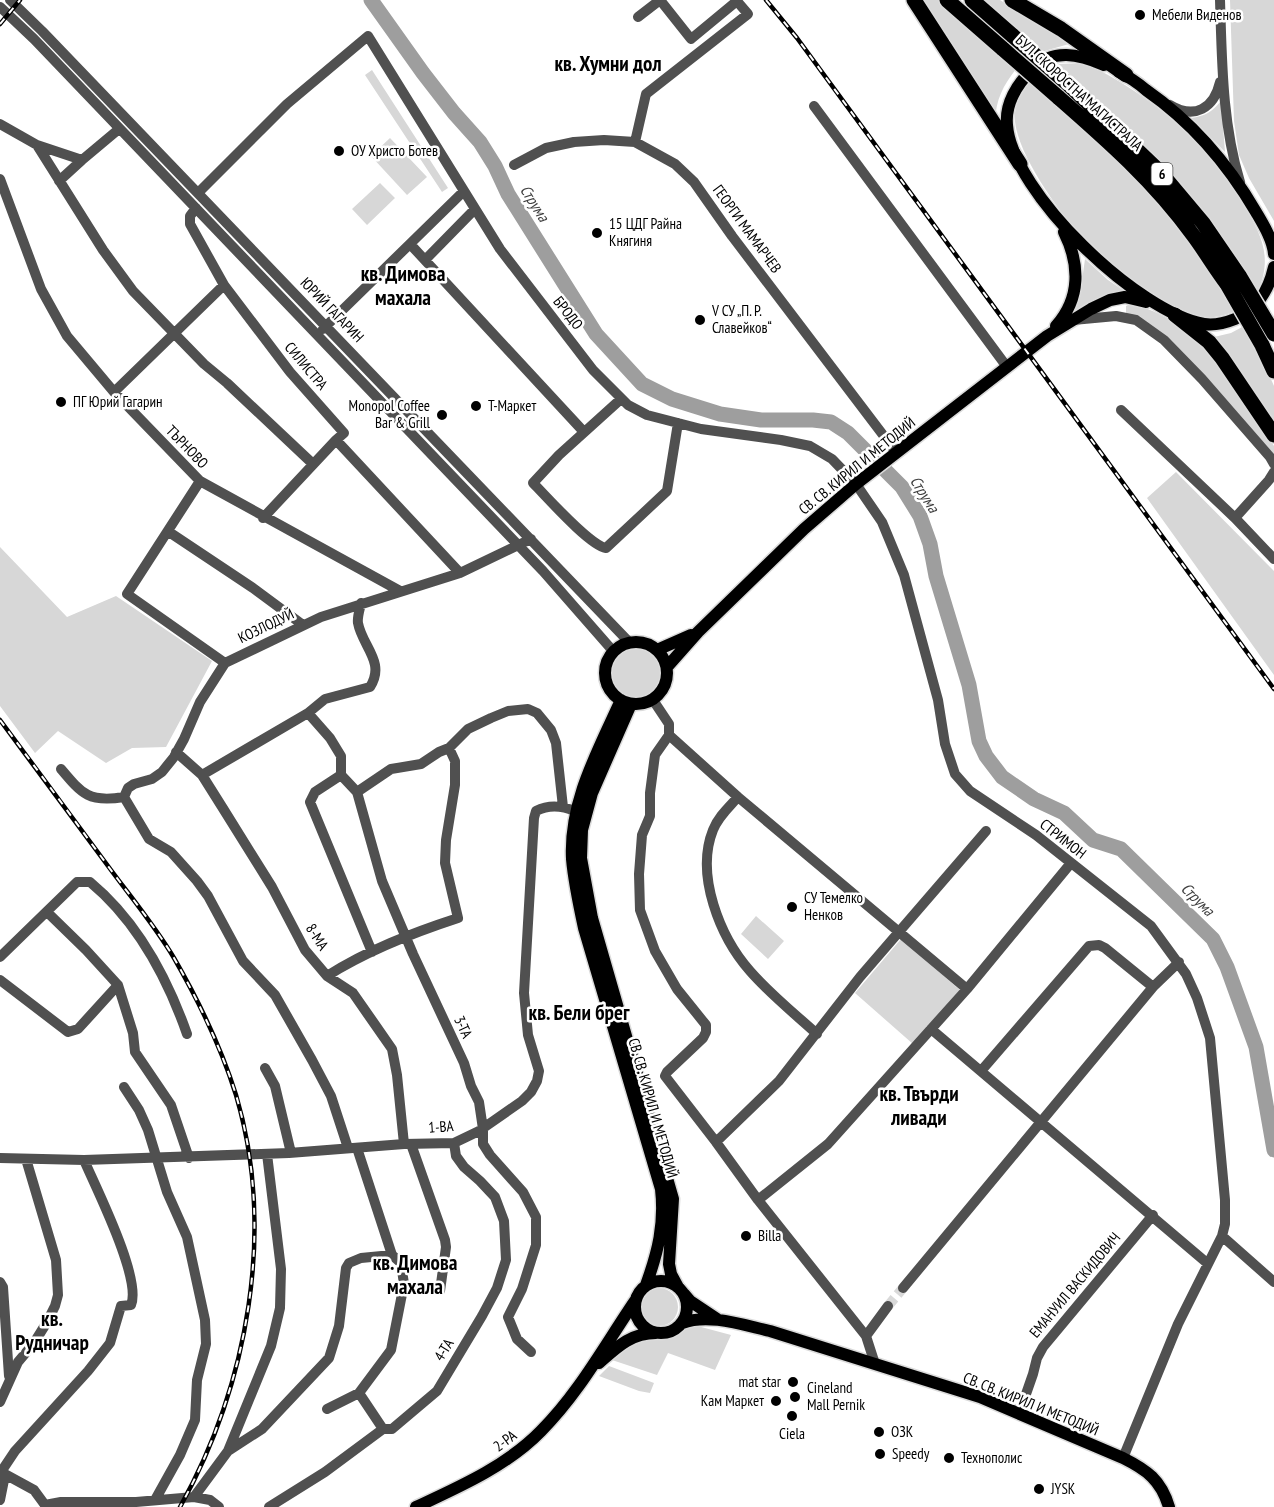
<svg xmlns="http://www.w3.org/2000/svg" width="1274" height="1507" font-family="'PT Sans Narrow',sans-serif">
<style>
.green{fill:#d7d7d7}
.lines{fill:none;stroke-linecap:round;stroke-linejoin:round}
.river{stroke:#9e9e9e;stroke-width:15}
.minor-tunnel{stroke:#d9d9d9;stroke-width:10;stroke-dasharray:10 5;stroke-linecap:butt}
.major-casing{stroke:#dbdbdb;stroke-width:15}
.highway-casing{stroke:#dbdbdb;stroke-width:18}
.minor{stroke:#505050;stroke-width:10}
.major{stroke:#000;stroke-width:12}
.highway{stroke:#000;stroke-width:15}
.rail-casing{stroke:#000;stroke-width:4.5}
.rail{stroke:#fff;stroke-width:2;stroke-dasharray:7;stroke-linecap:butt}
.highway-bridge-casing{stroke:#dbdbdb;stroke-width:18;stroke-linecap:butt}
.highway-bridge{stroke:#000;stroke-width:15}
.poi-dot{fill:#000;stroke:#fff;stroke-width:2}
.labels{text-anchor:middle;stroke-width:5;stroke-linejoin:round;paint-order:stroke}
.shield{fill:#fff;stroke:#4c4c4c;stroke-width:1.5}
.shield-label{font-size:14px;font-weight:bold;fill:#000}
.poi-label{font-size:15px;fill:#000;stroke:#fff;text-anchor:start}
.street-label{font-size:15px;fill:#000;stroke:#fff}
.water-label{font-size:16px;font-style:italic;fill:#3f3f3f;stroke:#fff}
.district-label{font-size:21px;font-weight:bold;fill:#000;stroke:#fff}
</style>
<rect width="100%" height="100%" fill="#fff"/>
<!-- green -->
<path class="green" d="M923 0H939L1016 69C1003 86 996 99 995 121L956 52Z
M981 0H1000L1069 44 1041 52Z
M1230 0H1274V221L1249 178 1239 155 1234 121Z
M1085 63C1150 94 1207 142 1244 205 1261 234 1273 257 1258 291 1206 203 1133 129 1056 64Z
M372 70 448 188 442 192 365 75Z
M1030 81C1054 101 1078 121 1100 142 1152 192 1198 249 1235 311 1220 318 1203 320 1187 314 1155 302 1107 264 1083 239 1061 215 1011 147 1015 113 1016 101 1023 91 1030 81Z
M1221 101 1225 152 1191 118C1205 116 1212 112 1221 101Z
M390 138 427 177 407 195 371 156Z
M380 183 395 198 367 225 352 209Z
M1085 259 1108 280 1126 292 1076 313 1073 310 1080 295Z
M1130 304C1160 309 1192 333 1212 355L1274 446V457L1191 363 1126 314V306Z
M1244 326 1257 348 1274 386V422L1231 357 1214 337 1231 333Z
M1176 472 1274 571V675L1147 498Z
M0 547 67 617 116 596 212 661 166 747 132 748 106 763 58 731 35 753 0 706Z
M612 673a25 25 0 1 1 50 0a25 25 0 1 1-50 0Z
M756 916 784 941 768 959 741 934Z
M901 939 960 990 913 1044 855 993Z
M640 1307a19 19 0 1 1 38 0a19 19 0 1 1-38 0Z
M690 1324 731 1335 715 1370 668 1353 657 1375 612 1360 617 1353 646 1337C665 1341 675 1335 690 1324Z
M609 1366 654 1383 650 1393 639 1391 599 1376Z"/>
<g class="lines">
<!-- river -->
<path class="river" d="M371 0 423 73 454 113 480 142 495 166 508 194 596 334 642 384 672 399 720 414 761 420H813L831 422 848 433 902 487 920 516 930 544 936 576 969 685 979 741 986 756 1002 777 1034 799 1064 813 1093 840 1121 849 1213 939 1227 967 1256 1047 1274 1150"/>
<!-- minor-tunnel -->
<path class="minor-tunnel" d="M888 1306 903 1288"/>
<!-- major casing -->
<g class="major-casing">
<path id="major" d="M1104 65C1079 54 1053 48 1032 69 1017 85 1005 103 1007 125 1012 193 1139 313 1204 324 1215 326 1225 323 1235 319 1257 310 1269 289 1274 267
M1119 72C1129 77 1138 83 1146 90 1192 122 1228 164 1256 212 1263 224 1273 240 1274 254
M1056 326C1081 298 1080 264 1064 232
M605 673a31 31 0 1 1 62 0a31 31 0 1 1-62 0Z
M657 650 691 635
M667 667 698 632 804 529 856 484 1047 336 1091 309 1110 300 1125 297 1146 302
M621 700C598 751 569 802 572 859 574 882 579 905 584 928L661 1189C665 1224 658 1252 646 1285
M631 704 592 793 582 830 581 858 592 918 673 1199 669 1264 671 1274 678 1287
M635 1307a26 26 0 1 1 52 0a26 26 0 1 1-52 0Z
M684 1294 690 1301 717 1319
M682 1323C709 1313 743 1325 770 1331L980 1397 1123 1458C1147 1470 1161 1480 1169 1507
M599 1363C617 1347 631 1333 656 1333
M416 1507C459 1487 507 1466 541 1431 579 1393 605 1345 635 1301"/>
</g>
<!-- highway casing -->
<g class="highway-casing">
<path id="highway" d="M914 0 1020 164
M947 0 1003 49
M972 0 1013 36
M1012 0 1061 29 1126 75
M1068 84 1161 173 1203 223 1240 277
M1058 97C1106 139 1155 182 1193 235 1205 251 1215 268 1227 284
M1175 315 1209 342 1222 358 1274 435
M1262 345 1274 371"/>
</g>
<!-- minor -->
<path class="minor" d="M10 0 42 31 629 642
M1220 0C1222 61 1222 123 1240 182
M0 7 34 39 543 571 613 651
M638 17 660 0 691 39 737 1
M1170 105C1195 120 1214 108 1220 82
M814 106 1007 367
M0 124 37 145 82 160 119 129
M635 142 646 94 748 14 736 0
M37 145 103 250 133 291 204 364 227 383 313 464
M514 165 546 148 574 142 604 140 635 142 675 164 694 182 732 236 896 452
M0 179 41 289 67 336 114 392 200 481 400 591
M59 181 82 160
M198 193 287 104 368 36 500 249 593 370 628 405 647 415 701 429 781 440 810 446 832 459 856 484 882 522 904 575 938 700 945 744 955 774 970 791 1036 835 1151 926 1186 974 1197 998 1210 1038 1225 1200V1224L1222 1236 1178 1324 1123 1458
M196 208 190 216V224L224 285
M410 244 584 432
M426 259 475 209
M1073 320 1116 316 1136 320 1164 340 1202 379 1270 457 1274 464
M323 329 464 191
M114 392 224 285 290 372 344 433 336 440 460 573
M621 399 559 455 533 483C547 497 589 545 606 548L667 491 678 423
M1121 410 1235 518 1274 559
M200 481 127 594 225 663
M263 518 336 440
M1235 518 1269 480 1274 472
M169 532 253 588 303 625
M653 700 669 724V735L738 797 967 989
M308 713 330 738 341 756V775L357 792 382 881 413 954 464 1063 471 1086 479 1102 483 1129V1144L490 1155 523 1192 536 1217V1245L522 1289 508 1317 517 1339 531 1352
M669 735 655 755 650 793V816L642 835 639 874 640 910 655 951 677 989 706 1025V1032L703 1038 667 1072 665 1076 716 1142 758 1200 866 1336 875 1364
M176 752 202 775 224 810 272 887 305 950 327 976 353 993 392 1049 397 1075 404 1144
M61 769C82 794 89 803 124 797
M202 775 308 713 325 699 370 687C386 662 362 646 358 623 357 617 360 609 361 603
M341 775 315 792 310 802 372 952
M357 792 391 769 421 764 439 752 449 748 468 729 491 718 508 711 528 709 537 713 551 730 556 743 563 807
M738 797C729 807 718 817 713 830 695 875 720 937 750 971 770 994 795 1014 817 1034
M47 912 86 950 118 985 133 1033 135 1052 171 1105 189 1158
M0 957 77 882H90C137 921 167 977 187 1034
M327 976C368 950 412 933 458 918L445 863 446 840 455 785V761L449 748
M0 980 68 1032 78 1029 118 985
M931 1029 1207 1263
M265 1068 275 1086 291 1153
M981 1071 1089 946 1099 945 1105 948 1153 987
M124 1087 139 1110 148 1130 167 1192 187 1237 205 1320 206 1344 197 1380 195 1420 180 1455 155 1500
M716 1142 779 1081 860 977 986 831
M411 1144 445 1240 446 1247 440 1291
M348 1148 331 1096 312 1060 275 995 243 961 208 896 197 881 171 852 149 839 124 797 128 788 134 784 152 779 162 772 174 757 184 739 200 702 225 663 321 617 460 573 531 539
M0 1158 84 1160 289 1153 404 1144 454 1143 479 1131 522 1101 531 1092 537 1081 539 1071 528 1035 524 993 534 818 536 811C552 803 567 807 582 814
M758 1200 828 1144 967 989 1071 863
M1222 1236 1274 1282
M0 1282 3 1287 9 1376
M903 1288 1153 987 1179 962
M866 1336 888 1306
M359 1393 383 1429
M0 1402 18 1362 34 1343 47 1322 55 1306 58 1295 56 1260 26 1159
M327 1409 359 1393 391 1350 404 1284 401 1263 392 1255 357 1148
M1019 1414 1033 1374 1037 1358 1043 1347 1153 1215
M228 1451 262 1429 329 1358 339 1326 346 1268 349 1263 361 1258 392 1255
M1 1472 34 1490 45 1505 61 1502H136L194 1497 210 1500 219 1507
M194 1497 228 1451 271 1346 280 1308 281 1269 267 1154
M0 1500 4 1480 1 1472 15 1451 88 1371 110 1343 121 1306 131 1305C142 1279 96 1188 84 1160
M269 1507 325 1472 383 1429H392L437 1391 482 1316 497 1288 506 1260 504 1221 495 1197 480 1181 464 1167 456 1156 454 1143"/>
<!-- major -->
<use href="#major" class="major"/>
<!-- highway -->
<use href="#highway" class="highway"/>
<!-- rail casing -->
<g class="rail-casing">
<path id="rail" d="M766 0 797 38 1274 689
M0 24 20 0
M0 720C36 768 72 817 108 866 130 896 155 926 174 958 197 998 222 1050 236 1095 276 1230 248 1385 180 1507"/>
</g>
<!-- rail -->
<use href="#rail" class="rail"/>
<!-- highway-bridge casing -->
<g class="highway-bridge-casing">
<path id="highway-bridge" d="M1013 36 1068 84
M1003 49 1058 97
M1240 277 1274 334
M1227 284 1262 345"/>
</g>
<!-- highway-bridge -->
<use href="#highway-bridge" class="highway-bridge"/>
</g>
<!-- markers -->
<g class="poi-dot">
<circle cx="1140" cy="15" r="6"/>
<circle cx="339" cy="151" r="6"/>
<circle cx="597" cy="233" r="6"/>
<circle cx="700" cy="320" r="6"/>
<circle cx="61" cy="402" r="6"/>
<circle cx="476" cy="406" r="6"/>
<circle cx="442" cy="415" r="6"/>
<circle cx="792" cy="907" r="6"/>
<circle cx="746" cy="1236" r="6"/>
<circle cx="793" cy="1382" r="6"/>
<circle cx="795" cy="1397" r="6"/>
<circle cx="776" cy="1401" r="6"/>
<circle cx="792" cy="1416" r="6"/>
<circle cx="879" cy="1432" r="6"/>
<circle cx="880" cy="1454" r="6"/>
<circle cx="949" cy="1458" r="6"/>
<circle cx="1039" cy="1489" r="6"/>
</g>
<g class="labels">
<!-- shield labels -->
<rect class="shield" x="1151.5" y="163" width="21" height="22" rx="4.5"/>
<g class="shield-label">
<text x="1162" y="179">6</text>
</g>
<!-- poi labels -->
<g class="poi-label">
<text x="1152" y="20">Мебели Виденов</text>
<text x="351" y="156">ОУ Христо Ботев</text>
<text x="609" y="229">15 ЦДГ Райна<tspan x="609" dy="17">Княгиня</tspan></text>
<text x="712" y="316">V СУ „П. Р.<tspan x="712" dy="17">Славейков“</tspan></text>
<text x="73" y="407">ПГ Юрий Гагарин</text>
<text x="430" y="411" text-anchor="end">Monopol Coffee<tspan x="430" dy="17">Bar &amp; Grill</tspan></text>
<text x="488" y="411">Т-Маркет</text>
<text x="804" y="903">СУ Темелко<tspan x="804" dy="17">Ненков</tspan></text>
<text x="758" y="1241">Billa</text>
<text x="781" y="1387" text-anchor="end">mat star</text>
<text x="807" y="1393">Cineland<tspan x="807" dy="17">Mall Pernik</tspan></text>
<text x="764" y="1406" text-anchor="end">Кам Маркет</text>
<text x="891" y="1437">ОЗК</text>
<text x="792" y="1439" text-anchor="middle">Ciela</text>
<text x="892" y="1459">Speedy</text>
<text x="961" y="1463">Технополис</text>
<text x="1051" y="1494">JYSK</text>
</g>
<!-- street labels -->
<g class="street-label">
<text transform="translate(1079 93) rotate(42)" y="5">БУЛ. СКОРОСТНА МАГИСТРАЛА</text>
<text transform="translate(747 229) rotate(54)" y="5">ГЕОРГИ МАМАРЧЕВ</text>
<text transform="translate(332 310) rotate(46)" y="5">ЮРИЙ ГАГАРИН</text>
<text transform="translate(568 313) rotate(52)" y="5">БРОДО</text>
<text transform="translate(306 366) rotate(50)" y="5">СИЛИСТРА</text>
<text transform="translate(187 447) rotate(46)" y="5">ТЪРНОВО</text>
<text transform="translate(857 466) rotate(-39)" y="5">СВ. СВ. КИРИЛ И МЕТОДИЙ</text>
<text transform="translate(266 626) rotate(-26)" y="5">КОЗЛОДУЙ</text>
<text transform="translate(1063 839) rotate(38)" y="5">СТРИМОН</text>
<text transform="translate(317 937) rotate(57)" y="5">8-МА</text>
<text transform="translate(463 1027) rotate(65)" y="5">3-ТА</text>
<text transform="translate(653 1108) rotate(74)" y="5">СВ. СВ. КИРИЛ И МЕТОДИЙ</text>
<text transform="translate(441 1127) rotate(-4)" y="5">1-ВА</text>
<text transform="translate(1075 1285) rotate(-50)" y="5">ЕМАНУИЛ ВАСКИДОВИЧ</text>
<text transform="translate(444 1350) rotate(-58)" y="5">4-ТА</text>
<text transform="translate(1031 1404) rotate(22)" y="5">СВ. СВ. КИРИЛ И МЕТОДИЙ</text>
<text transform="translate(505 1441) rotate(-36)" y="5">2-РА</text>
</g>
<!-- water labels -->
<g class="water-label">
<text transform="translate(535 203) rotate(58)" y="6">Струма</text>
<text transform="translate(925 494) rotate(58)" y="6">Струма</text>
<text transform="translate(1198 899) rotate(45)" y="6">Струма</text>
</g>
<!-- district labels -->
<g class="district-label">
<text x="608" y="71">кв. Хумни дол</text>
<text x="403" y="281">кв. Димова<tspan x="403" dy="24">махала</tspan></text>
<text x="579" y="1020">кв. Бели брег</text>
<text x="919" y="1101">кв. Твърди<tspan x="919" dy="24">ливади</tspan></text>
<text x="415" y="1270">кв. Димова<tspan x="415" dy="24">махала</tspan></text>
<text x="52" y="1326">кв.<tspan x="52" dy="24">Рудничар</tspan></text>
</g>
</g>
</svg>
